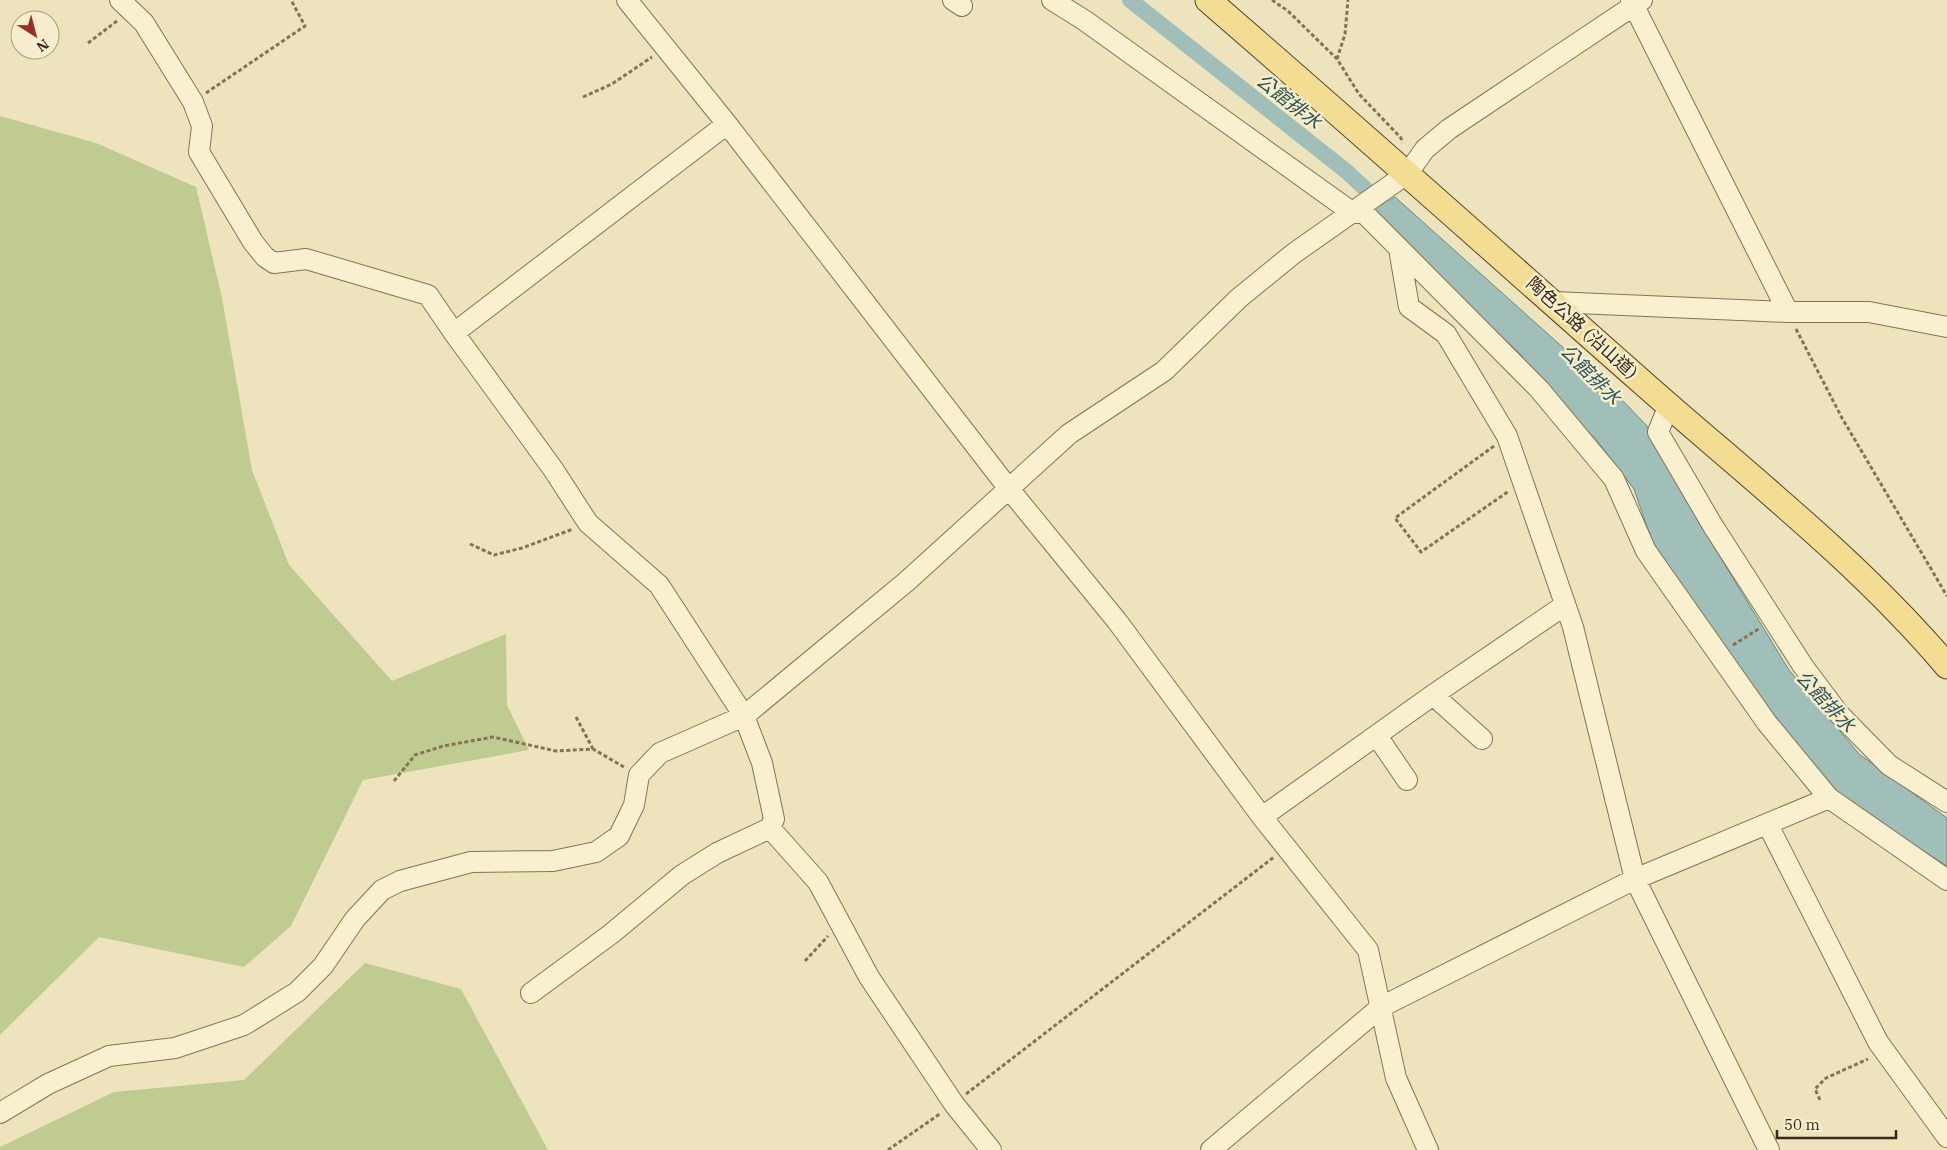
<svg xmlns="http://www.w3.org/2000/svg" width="1947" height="1150" font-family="'IBM Plex Serif','Noto Sans TC',serif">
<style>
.green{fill:#bfcb91}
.water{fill:#a0bfb8;stroke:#688c86}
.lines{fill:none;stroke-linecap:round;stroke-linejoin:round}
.canal{stroke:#a0bfb8;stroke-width:16}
.minor-casing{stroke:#857356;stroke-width:22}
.major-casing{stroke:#52412b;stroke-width:27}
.path{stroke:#857356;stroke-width:3;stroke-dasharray:4 2.5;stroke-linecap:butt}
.minor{stroke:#f9f0cf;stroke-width:20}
.major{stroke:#f2dd93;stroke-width:25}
.labels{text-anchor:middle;stroke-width:5;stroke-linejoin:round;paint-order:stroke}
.street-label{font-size:18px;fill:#34291b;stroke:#f5edcc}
.water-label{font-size:19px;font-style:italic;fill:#2a5354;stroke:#f5edcc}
</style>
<rect width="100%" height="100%" fill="#ede3bd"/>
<!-- green -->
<path class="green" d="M0 116 96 143 196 187 222 298 252 470 289 565 392 681 506 634 507 705 529 750 363 780 291 926 244 967 99 937 0 1035Z
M365 963 461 989 548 1150H0V1147L114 1092 244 1080Z"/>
<!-- water -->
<path class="water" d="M1395 197 1625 403 1647 426 1700 524 1789 670 1859 754 1947 818V866L1862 812 1823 783 1732 661 1654 547 1634 489 1595 438 1575 421 1520 354 1371 213Z"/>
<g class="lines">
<!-- canal -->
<path class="canal" d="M1130 0 1346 171 1399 220"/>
<!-- minor casing -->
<g class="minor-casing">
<path id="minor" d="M120 0 144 23 193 102 202 126 199 152 253 242 265 257 274 263 306 259 428 295 454 333 727 124
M627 0 727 124 1009 489 1117 621 1262 817 1368 950 1396 1078 1428 1150
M953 0 962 6
M1052 0 1084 20 1353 213H1364L1539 389 1614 479 1646 551 1767 723 1829 798 1947 880
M1631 0 1788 312
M1399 249 1409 307 1446 334 1507 436 1573 627 1635 879 1769 1150
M1553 302 1788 312H1869L1947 327
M454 333 553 469 588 523 659 585 744 716 762 763 774 819 770 828 717 853 682 875 611 934 531 993
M1669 405 1658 432 1713 526 1803 666 1839 714 1889 765 1947 802
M1433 695 1482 739
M1377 736 1407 780
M1262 817 1433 695 1565 605
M1768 825 1878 1042 1947 1137
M770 828 818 882 869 977 954 1104 991 1150
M0 1113 48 1084 109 1056 175 1048 244 1025 297 992 323 966 355 919 382 890 400 881 471 862 553 861 596 852 619 836 634 805 639 775 660 753 744 716 906 582 1069 434 1164 371 1239 298 1293 254 1408 173 1425 149 1449 129 1642 0
M1211 1150 1381 1007 1635 879 1829 798"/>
</g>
<!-- major casing -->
<g class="major-casing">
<path id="major" d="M1208 0C1354 126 1498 255 1643 383 1747 475 1857 560 1947 666"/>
</g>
<!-- path -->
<path class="path" d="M1272 0 1288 11 1337 59 1359 94 1401 138 1402 143
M88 43 117 21
M1337 59 1345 34 1348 0
M206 93 305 26 291 0
M583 97 612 84 652 57
M1796 329 1842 418 1947 596
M1494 446 1395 518 1421 552 1509 491
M470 544 494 555 522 548 573 529
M1733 645 1760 628
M576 717 593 749
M394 781 415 755 443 746 493 737 556 751 593 749 624 767
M805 961 828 936
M966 1094 1274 857
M1820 1100 1815 1089 1826 1078 1868 1059
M888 1150 941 1113"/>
<!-- minor -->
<use href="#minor" class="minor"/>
<!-- major -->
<use href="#major" class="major"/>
</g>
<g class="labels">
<!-- street labels -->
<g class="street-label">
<text transform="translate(1582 328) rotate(42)" y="6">陶色公路 (沿山道)</text>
</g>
<!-- water labels -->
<g class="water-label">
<text transform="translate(1289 101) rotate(38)" y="7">公館排水</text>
<text transform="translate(1591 374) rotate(45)" y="7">公館排水</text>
<text transform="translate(1826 701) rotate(47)" y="7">公館排水</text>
</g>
</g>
<!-- north arrow -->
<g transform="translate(35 35) rotate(144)"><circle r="24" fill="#f5edcc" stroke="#a89f85"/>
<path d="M0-4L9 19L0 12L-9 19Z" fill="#942f26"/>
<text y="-8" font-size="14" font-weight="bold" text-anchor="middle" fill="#34291b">N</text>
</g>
<!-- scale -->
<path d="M1777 1130v8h119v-8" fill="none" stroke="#34291b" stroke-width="2.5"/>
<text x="1784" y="1130" font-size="15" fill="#34291b" stroke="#f5edcc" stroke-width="4" paint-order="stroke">50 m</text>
</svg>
